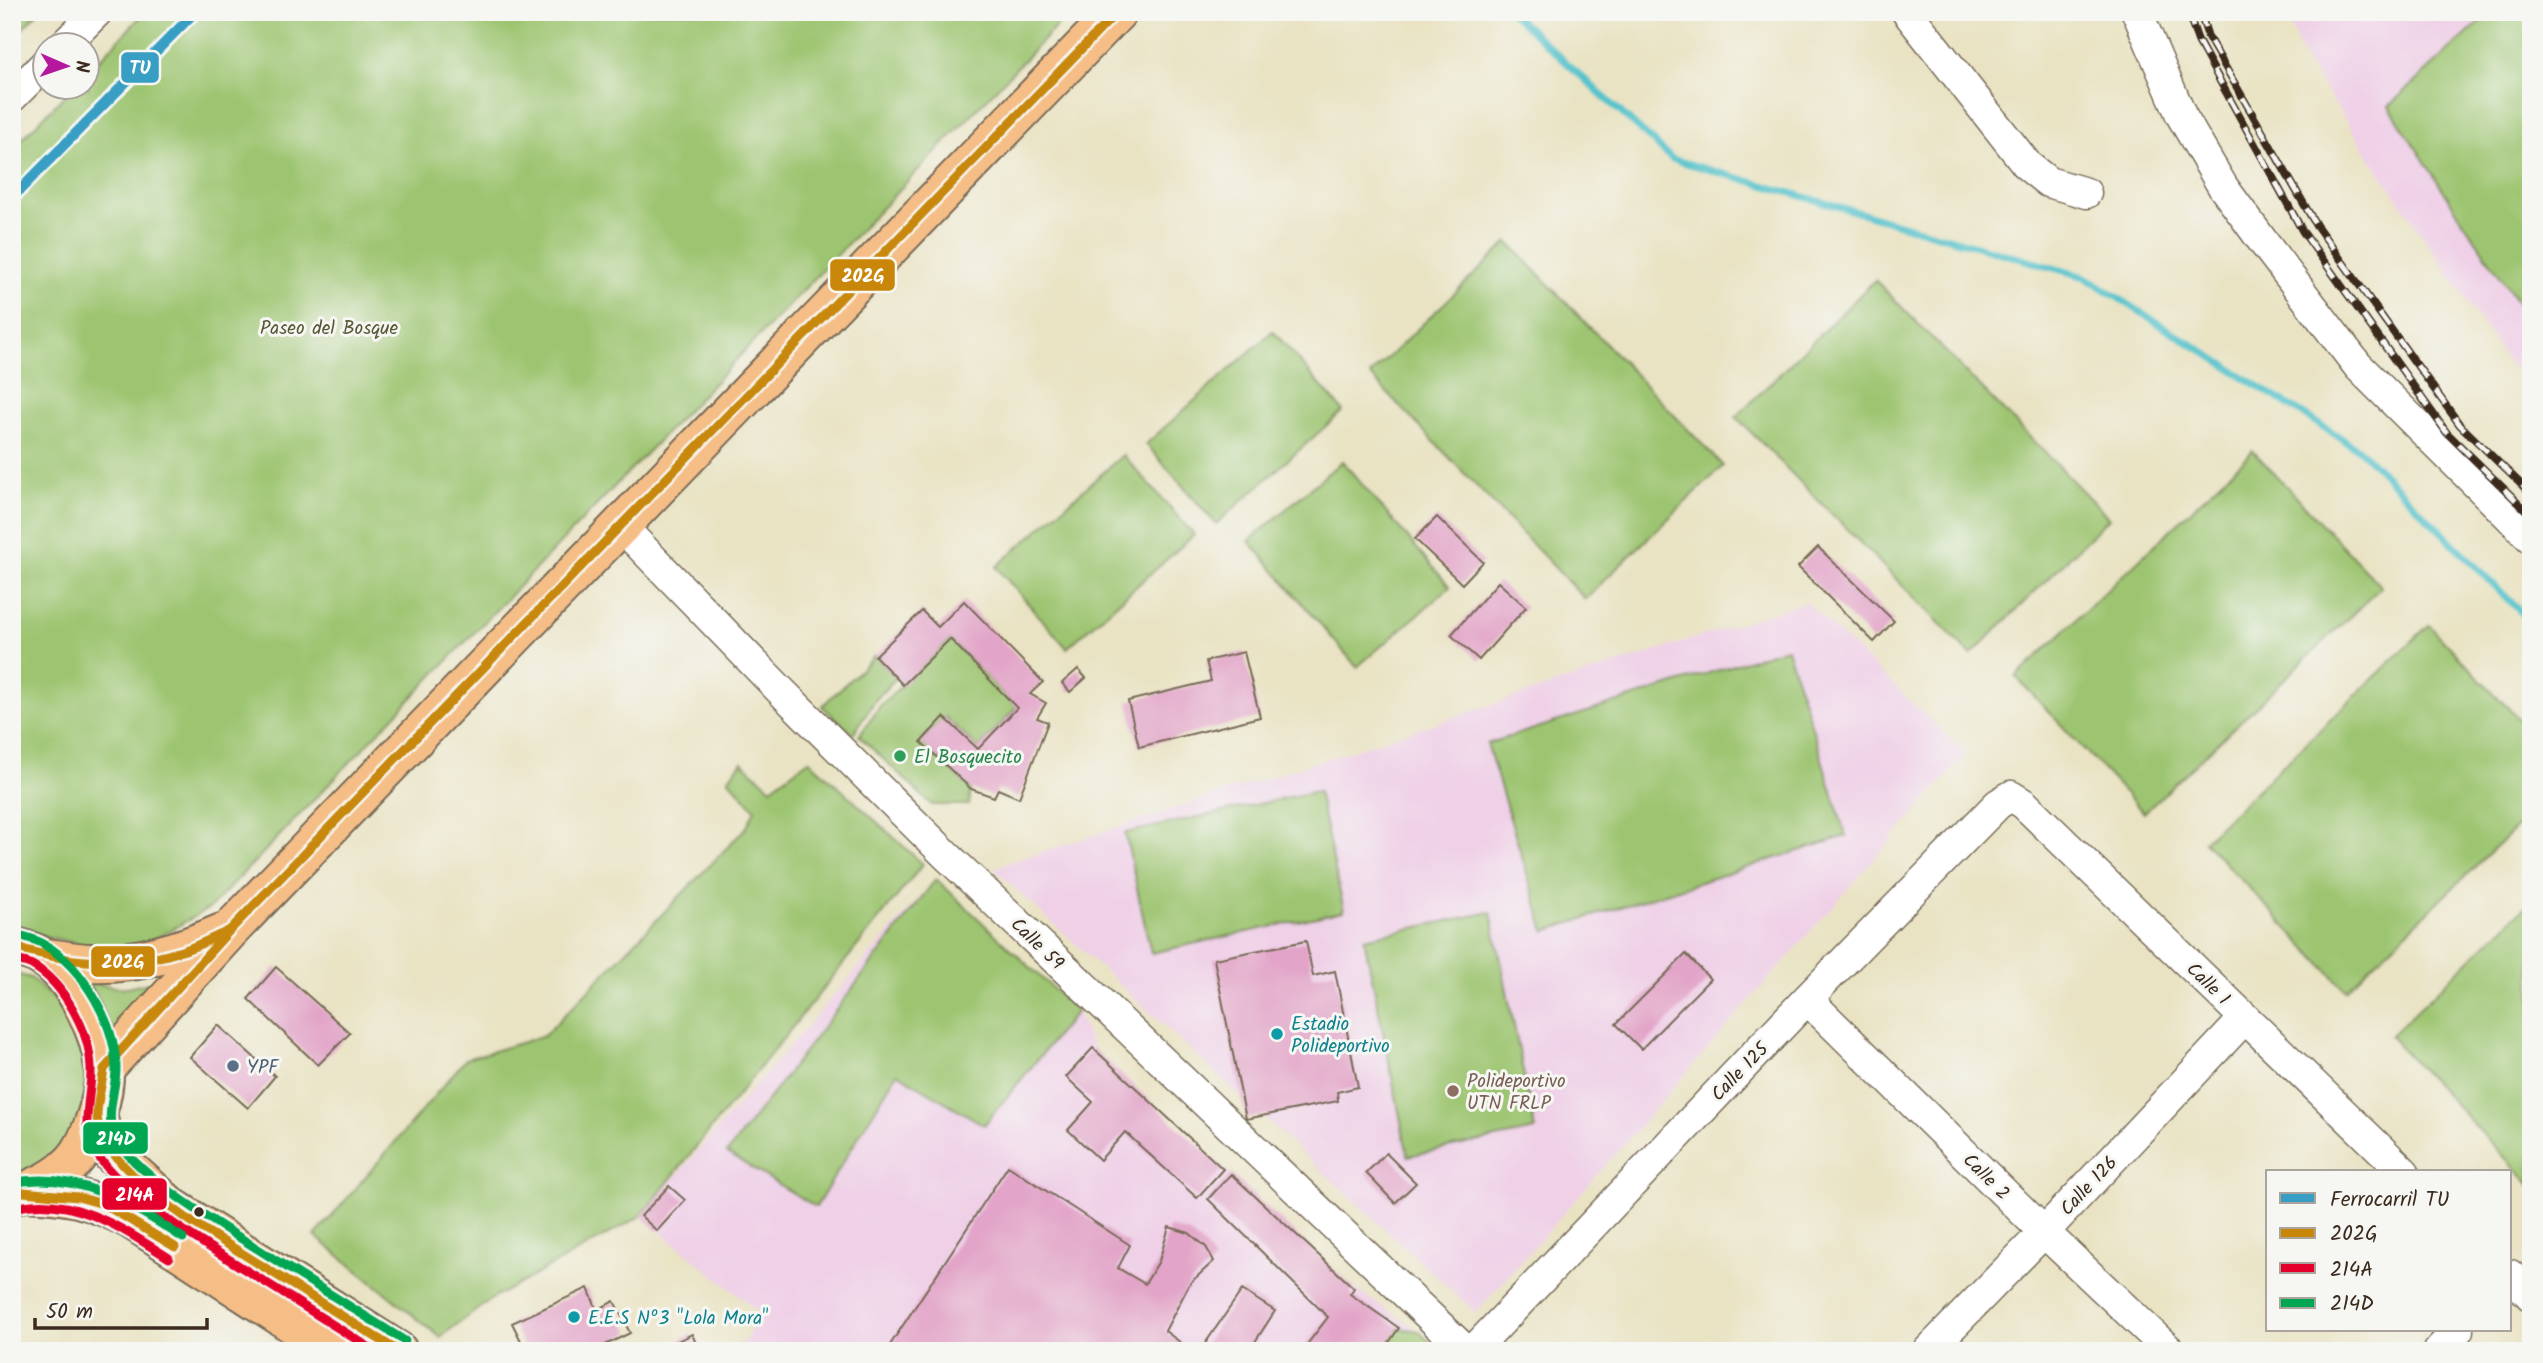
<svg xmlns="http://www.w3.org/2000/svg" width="2543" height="1363" font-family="Kalam,sans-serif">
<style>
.built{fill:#efd0e7}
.green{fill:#9dc571;stroke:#6c7848;stroke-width:2}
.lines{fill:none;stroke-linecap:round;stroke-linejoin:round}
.stream{stroke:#56c3cc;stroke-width:7}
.building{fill:#e2a4c8}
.minor-casing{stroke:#786b58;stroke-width:33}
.major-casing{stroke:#786b58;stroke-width:42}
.highway-casing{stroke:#786b58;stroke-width:42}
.minor{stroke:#fff;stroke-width:30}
.major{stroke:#f6be87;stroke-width:38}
.highway{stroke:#f6be87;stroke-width:38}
.rail-casing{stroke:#3b2a1e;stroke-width:8}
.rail{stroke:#f6f6f2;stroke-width:5;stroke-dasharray:16;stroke-linecap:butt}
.bus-1-casing{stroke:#f6f6f2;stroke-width:14}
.bus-2-casing{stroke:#f6f6f2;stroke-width:14}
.bus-3-casing{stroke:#f6f6f2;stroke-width:14}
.bus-1{stroke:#c88708;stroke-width:9}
.bus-2{stroke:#e4002b;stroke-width:9}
.bus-3{stroke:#00a651;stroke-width:9}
.rail-1-casing{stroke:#f6f6f2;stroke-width:16}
.rail-1{stroke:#389ec4;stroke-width:10}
.leisure-dot{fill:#2e9e5b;stroke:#f6f6f2;stroke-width:2.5}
.culture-dot{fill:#0f9aa8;stroke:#f6f6f2;stroke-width:2.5}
.service-dot{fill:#5c6f8a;stroke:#f6f6f2;stroke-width:2.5}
.education-dot{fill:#8d6e63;stroke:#f6f6f2;stroke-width:2.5}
.bus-dot{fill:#3b2a1e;stroke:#f6f6f2;stroke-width:2.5}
.labels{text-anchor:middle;stroke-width:6;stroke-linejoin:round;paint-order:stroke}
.park-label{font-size:19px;fill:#585837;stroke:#f6f6f2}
.leisure-label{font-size:19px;fill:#27864d;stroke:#f6f6f2;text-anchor:start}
.street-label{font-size:19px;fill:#3b2a1e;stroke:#f6f6f2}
.culture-label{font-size:19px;fill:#0d838f;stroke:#f6f6f2;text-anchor:start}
.service-label{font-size:19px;fill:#4e5e75;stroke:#f6f6f2;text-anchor:start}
.education-label{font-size:19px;fill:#785e54;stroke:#f6f6f2;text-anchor:start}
.line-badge{stroke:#f6f6f2;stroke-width:2.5}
.badge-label{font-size:19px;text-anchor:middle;font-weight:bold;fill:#fff}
</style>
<rect width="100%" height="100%" fill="#f6f6f2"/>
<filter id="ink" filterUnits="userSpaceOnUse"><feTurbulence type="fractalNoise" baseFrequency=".0143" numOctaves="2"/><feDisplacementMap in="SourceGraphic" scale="14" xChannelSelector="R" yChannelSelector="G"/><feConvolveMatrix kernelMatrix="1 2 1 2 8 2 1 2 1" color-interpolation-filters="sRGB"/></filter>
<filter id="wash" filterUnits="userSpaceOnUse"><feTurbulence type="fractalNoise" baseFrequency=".00686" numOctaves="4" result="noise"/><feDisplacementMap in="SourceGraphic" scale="28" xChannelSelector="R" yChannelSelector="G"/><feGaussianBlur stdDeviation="1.57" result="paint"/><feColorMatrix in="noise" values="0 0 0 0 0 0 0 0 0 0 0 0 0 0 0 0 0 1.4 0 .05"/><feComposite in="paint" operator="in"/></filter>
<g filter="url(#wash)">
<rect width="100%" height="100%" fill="#e9e3c3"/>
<!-- built -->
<path class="built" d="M2285 12H2531V384L2507 361 2303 57Z
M1806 602 1966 754 1476 1313 993 868Z
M936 879 1077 1011 1093 1048 1354 1288 1419 1331 1438 1351H739L760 1313 641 1216Z"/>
<!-- green -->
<path class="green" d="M12 12H38L12 40Z
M145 12H1070L211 907 134 951 74 943 12 928V149L72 88H88V72Z
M2491 12H2531V322L2469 230 2389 106Z
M1508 242 1723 466 1585 599 1370 375Z
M1875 280 2109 518 1971 655 1736 417Z
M1273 331 1343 411 1216 524 1146 444Z
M2253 451 2381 587 2144 813 2016 677Z
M1123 455 1194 535 1067 648 996 567Z
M1342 461 1450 587 1357 667 1249 541Z
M2429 625 2531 732V813L2346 990 2204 841Z
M950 639 1017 707 978 749 945 717 921 741 971 789 969 805H932L859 736 880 706Z
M1787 648 1846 836 1545 931 1487 744Z
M875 656 896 678 877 698 853 734 822 706Z
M809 760 923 864 641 1216 490 1300 440 1337 315 1236 466 1059 544 1036 747 827 755 809 728 779 742 762 771 788Z
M1318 791 1344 911 1151 953 1125 833Z
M936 879 1077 1011 984 1125 897 1073 816 1207 727 1153Z
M2531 901V1185L2390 1036Z
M1491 912 1535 1130 1408 1156 1364 938Z
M12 973 31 978 61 1006 83 1047 88 1085 81 1128 52 1163 12 1186Z
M88 982 120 988 159 982 113 1039Z
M1399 1328 1419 1331 1438 1351H1383Z"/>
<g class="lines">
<!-- stream -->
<path class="stream" d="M1511 12 1672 159 2085 277 2360 450 2531 622"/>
</g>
<g id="blocks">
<!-- building -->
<path class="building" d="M1437 517 1483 562 1462 584 1415 539Z
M1818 547 1894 621 1874 642 1798 567Z
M1498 582 1526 607 1479 660 1451 635Z
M964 601 1043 682 1030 694 1046 703 1037 718 1048 722 1019 798 998 789 994 797 971 789 921 742 944 717 978 749 1017 708 950 639 903 685 875 656 922 611 938 627Z
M1244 652 1260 717 1139 747 1128 701 1211 681 1206 661Z
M1078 669 1086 678 1070 692 1062 683Z
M1306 941 1313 976 1335 971 1358 1087 1337 1092 1338 1101 1246 1119 1214 959Z
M1686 954 1710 979 1641 1049 1616 1024Z
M276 967 350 1033 318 1065 248 999Z
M218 1025 275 1076 248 1108 190 1057Z
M1093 1048 1223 1169 1197 1198 1125 1132 1100 1160 1068 1130 1093 1102 1066 1077Z
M1386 1153 1416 1183 1395 1203 1366 1173Z
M1008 1166 1130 1245 1118 1268 1145 1284 1159 1261 1169 1227 1189 1233 1206 1247 1214 1261 1190 1283 1165 1331 1192 1351H886Z
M1231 1174 1354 1288 1350 1294 1399 1328 1383 1351H1302L1328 1317 1208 1199Z
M669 1186 685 1200 657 1231 641 1216Z
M588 1288 597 1310 614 1301 630 1333 593 1351H526L512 1323Z
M1242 1290 1275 1311 1249 1351H1200Z
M692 1334 699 1351H657Z"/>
</g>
</g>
<g filter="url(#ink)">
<use href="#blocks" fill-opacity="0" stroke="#786b58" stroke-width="2"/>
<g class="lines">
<!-- minor casing -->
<g class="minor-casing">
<path id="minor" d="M1907 12 2028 166 2048 182 2086 193
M2137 12 2181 115 2223 187 2264 243 2358 366 2531 538
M63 46 97 12
M12 97 46 63
M621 526 781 691 945 854 1466 1351
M1807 999 2044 1232 2170 1351
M2510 1275 2531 1296
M1473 1351 1807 999 1998 804 2011 796 2024 804 2404 1172
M1928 1351 2044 1232 2245 1018
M2438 1351 2458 1330"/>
</g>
<!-- major casing -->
<g class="major-casing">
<path id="major" d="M97 1115 104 1142 113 1155 170 1206 398 1351
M23 1192C69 1194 92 1198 132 1220L335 1351"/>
</g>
<!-- highway casing -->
<g class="highway-casing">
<path id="highway" d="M12 946C22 949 34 951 43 957 74 977 100 1031 104 1067 106 1092 93 1133 79 1154 62 1177 38 1187 12 1196
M42 957C58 959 75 963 91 963 137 965 180 952 222 933
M104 1069 230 930 1117 12"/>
</g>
<!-- minor -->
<use href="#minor" class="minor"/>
<!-- major -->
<use href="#major" class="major"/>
<!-- highway -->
<use href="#highway" class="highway"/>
<!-- rail casing -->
<g class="rail-casing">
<path id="rail" d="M2188 12 2198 41 2303 232 2447 433 2531 515
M2200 12 2208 37 2316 225 2460 425 2531 494"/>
</g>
<!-- rail -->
<use href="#rail" class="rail"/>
<!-- bus-1 casing -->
<g class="bus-1-casing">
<path id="bus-1" d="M12 946C69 964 128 969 185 950 200 945 215 937 230 930
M104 1069 230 930 1117 12
M104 1069C102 1083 98 1098 97 1113 96 1154 161 1200 192 1222L398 1351
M23 1192 78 1197 103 1204 175 1247"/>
</g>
<!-- bus-2 casing -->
<g class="bus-2-casing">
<path id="bus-2" d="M12 959C19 961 26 962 32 965 64 983 90 1032 91 1068 92 1097 79 1124 95 1151 122 1196 200 1241 244 1269 288 1296 331 1324 375 1351
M15 1208C71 1193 125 1230 169 1258"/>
</g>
<!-- bus-3 casing -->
<g class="bus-3-casing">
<path id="bus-3" d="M15 934C25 937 36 939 45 945 84 968 116 1025 116 1069 116 1092 104 1116 115 1137 137 1177 222 1226 261 1251 309 1281 357 1311 405 1341
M12 1183C75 1169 133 1205 183 1238"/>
</g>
<!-- bus-1 -->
<use href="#bus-1" class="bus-1"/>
<!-- bus-2 -->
<use href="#bus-2" class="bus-2"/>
<!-- bus-3 -->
<use href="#bus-3" class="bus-3"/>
<!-- rail-1 casing -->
<g class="rail-1-casing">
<path id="rail-1" d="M12 198 195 12"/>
</g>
<!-- rail-1 -->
<use href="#rail-1" class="rail-1"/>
</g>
</g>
<!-- markers -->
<circle class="leisure-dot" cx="900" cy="756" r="7"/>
<g class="culture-dot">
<circle cx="1277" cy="1034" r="7"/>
<circle cx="574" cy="1317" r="7"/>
</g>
<circle class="service-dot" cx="233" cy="1066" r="7"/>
<circle class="education-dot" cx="1453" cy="1091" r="7"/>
<circle class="bus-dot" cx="199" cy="1212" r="6"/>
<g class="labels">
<!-- park labels -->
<g class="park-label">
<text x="329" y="334">Paseo del Bosque</text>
</g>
<!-- leisure labels -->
<g class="leisure-label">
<text x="914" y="763">El Bosquecito</text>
</g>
<!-- street labels -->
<g class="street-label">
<text transform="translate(1038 943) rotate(44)" y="7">Calle 59</text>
<text transform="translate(2209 983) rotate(44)" y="7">Calle 1</text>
<text transform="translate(1739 1071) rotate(-46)" y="7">Calle 125</text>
<text transform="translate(1987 1176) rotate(45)" y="7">Calle 2</text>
<text transform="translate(2088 1185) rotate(-47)" y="7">Calle 126</text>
</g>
<!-- culture labels -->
<g class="culture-label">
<text x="1291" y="1030">Estadio<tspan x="1291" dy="22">Polideportivo</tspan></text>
<text x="588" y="1324">E.E.S Nº3 "Lola Mora"</text>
</g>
<!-- service labels -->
<g class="service-label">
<text x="247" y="1073">YPF</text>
</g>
<!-- education labels -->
<g class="education-label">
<text x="1467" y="1087">Polideportivo<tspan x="1467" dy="22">UTN FRLP</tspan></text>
</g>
</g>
<g class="line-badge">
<rect x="120" y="51" width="40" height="33" rx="7" fill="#389ec4"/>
<rect x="829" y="258" width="67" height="34" rx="7" fill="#c88708"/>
<rect x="90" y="945" width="66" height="33" rx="7" fill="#c88708"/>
<rect x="82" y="1121" width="67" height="34" rx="7" fill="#00a651"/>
<rect x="101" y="1177" width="67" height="34" rx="7" fill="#e4002b"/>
</g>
<g class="badge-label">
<text x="140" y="74">TU</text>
<text x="863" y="282">202G</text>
<text x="123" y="968">202G</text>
<text x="116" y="1145">214D</text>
<text x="135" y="1201">214A</text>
</g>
<!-- margin -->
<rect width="2543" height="1363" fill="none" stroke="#f6f6f2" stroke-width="42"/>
<!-- legend -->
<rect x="2266" y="1170" width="245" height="161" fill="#f6f6f2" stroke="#aba49d" stroke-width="2"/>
<rect x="2280" y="1193" width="35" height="10" fill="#389ec4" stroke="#aba49d" stroke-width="2"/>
<text x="2330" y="1206" font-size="21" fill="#3b2a1e">Ferrocarril TU</text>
<rect x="2280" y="1228" width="35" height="10" fill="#c88708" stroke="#aba49d" stroke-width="2"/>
<text x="2330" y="1240" font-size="21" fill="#3b2a1e">202G</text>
<rect x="2280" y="1263" width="35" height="10" fill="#e4002b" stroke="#aba49d" stroke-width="2"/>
<text x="2330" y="1276" font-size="21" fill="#3b2a1e">214A</text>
<rect x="2280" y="1298" width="35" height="10" fill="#00a651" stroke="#aba49d" stroke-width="2"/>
<text x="2330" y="1310" font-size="21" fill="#3b2a1e">214D</text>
<!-- north arrow -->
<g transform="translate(66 66) rotate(92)"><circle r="33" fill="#f6f6f2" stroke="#aba49d" stroke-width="2"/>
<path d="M0-5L12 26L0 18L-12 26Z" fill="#b5179e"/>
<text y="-10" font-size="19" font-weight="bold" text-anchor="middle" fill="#3b2a1e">N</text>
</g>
<!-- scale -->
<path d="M35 1318v10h172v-10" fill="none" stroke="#3b2a1e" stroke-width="3.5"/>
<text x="46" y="1318" font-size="21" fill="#3b2a1e" stroke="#f6f6f2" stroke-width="5" paint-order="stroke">50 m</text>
</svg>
